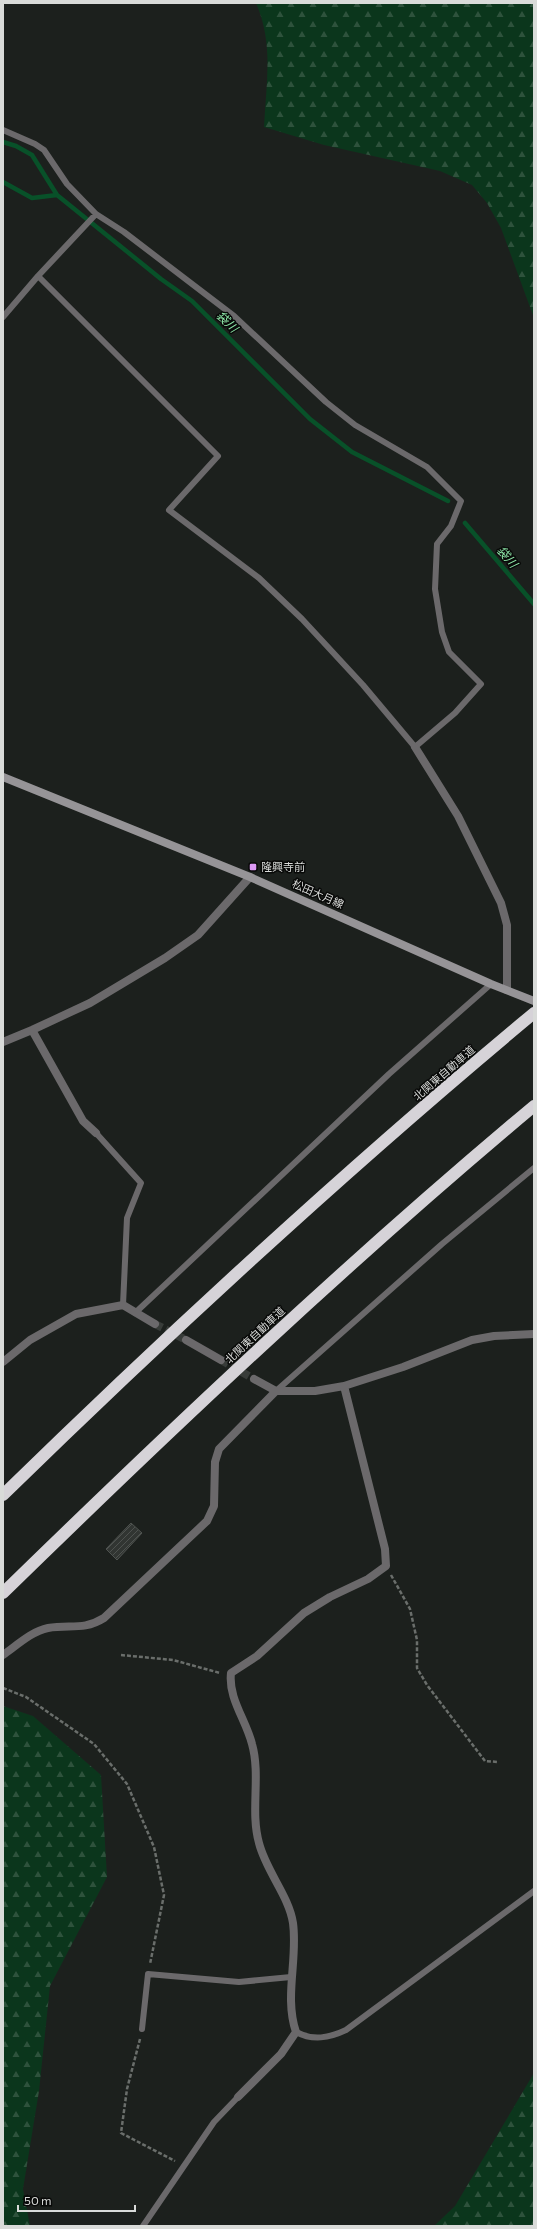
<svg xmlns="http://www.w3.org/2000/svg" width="537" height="2229" font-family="Commissioner,'Noto Sans JP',sans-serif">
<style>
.forest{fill:url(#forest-firs)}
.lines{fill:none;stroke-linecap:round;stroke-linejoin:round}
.stream{stroke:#085129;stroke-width:4.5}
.building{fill:url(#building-hatch);stroke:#4f5350}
.street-tunnel{stroke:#383c39;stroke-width:8;stroke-dasharray:8 4;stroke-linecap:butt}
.path{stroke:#6a6e6b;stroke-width:2.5;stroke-dasharray:4 2;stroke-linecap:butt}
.lane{stroke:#6b696b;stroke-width:6}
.street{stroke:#6b696b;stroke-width:8}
.secondary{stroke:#969497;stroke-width:8}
.highway{stroke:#d6d3d8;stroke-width:12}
.poi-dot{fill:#dc99f4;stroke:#080908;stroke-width:1.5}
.labels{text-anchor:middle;stroke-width:3;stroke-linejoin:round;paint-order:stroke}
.poi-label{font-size:11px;fill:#d9dbd9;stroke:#080908;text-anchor:start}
.street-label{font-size:11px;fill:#d9dbd9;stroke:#080908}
.water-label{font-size:12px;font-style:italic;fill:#8ee8a9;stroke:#080908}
</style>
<defs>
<pattern id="forest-firs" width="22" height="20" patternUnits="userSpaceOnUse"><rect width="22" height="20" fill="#0b361c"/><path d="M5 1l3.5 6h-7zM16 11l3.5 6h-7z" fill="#2e523c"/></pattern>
<pattern id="building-hatch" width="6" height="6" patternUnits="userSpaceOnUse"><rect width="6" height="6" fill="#313532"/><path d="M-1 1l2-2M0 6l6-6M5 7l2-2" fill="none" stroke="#4e524f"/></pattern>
</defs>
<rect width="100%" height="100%" fill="#1c201d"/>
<!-- forest -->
<path class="forest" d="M256 3H534V318L501 228 487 203 472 185 440 171 324 145 264 127C266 84 274 44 256 3Z
M3 1706 33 1716 101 1775 107 1877 50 1986 39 2091 23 2189 30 2226H3Z
M534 2073V2226H434L455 2206Z"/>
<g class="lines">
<!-- stream -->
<path class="stream" d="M3 142 16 146 32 155 57 195 161 279 192 301 310 419 352 452 448 501
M3 182 32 198 57 195
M465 523 534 604"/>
</g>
<!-- building -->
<path class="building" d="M131 1523 142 1533 117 1560 106 1549Z"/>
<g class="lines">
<!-- street-tunnel -->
<path class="street-tunnel" d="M155 1324 186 1340
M221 1360 254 1379"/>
<!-- path -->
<path class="path" d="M391 1575 410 1609 417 1640V1668L427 1685 485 1761 498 1762
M121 1655 173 1660 220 1673
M3 1688 26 1697 94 1744 127 1784 154 1847 164 1895 150 1964
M140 2039 127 2089 121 2133 175 2161"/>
<!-- lane -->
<path class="lane" d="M3 130 35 144 44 150 67 184 96 214 124 232 234 316 326 402 355 425 427 467 461 501 451 526 437 544 435 589 442 632 449 652 481 684 455 713 415 747 363 685 302 619 259 578 169 510 218 456 38 276
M3 317 38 276 96 214
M96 1133 141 1183 127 1218 123 1305
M135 1313 389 1074 491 984
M276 1391 442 1244 534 1168
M142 2029 148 1974 239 1982 291 1977
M296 2032C313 2041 329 2038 346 2030L534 1891
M143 2226 214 2122 238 2097"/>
<!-- street -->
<path class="street" d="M415 747 458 816 501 903 507 925V990
M32 1030 83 1121 96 1133
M3 1042 32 1030 90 1003 165 958 198 935 250 877
M186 1340 221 1360
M3 1362 30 1340 76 1314 123 1305 155 1324
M254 1379 276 1391H315L344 1386 403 1367 472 1340 494 1336 534 1334
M3 1655C16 1646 32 1631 48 1628 70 1624 83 1631 104 1618L207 1521 214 1506 215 1462 219 1449 276 1391
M238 2097 281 2054 296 2032C284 1997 298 1959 293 1923 289 1896 266 1871 259 1843 250 1811 261 1776 252 1744 246 1720 228 1698 231 1673L257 1656 304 1613 330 1597 368 1579 386 1566 385 1549 344 1386"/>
<!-- secondary -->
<path class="secondary" d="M3 777 250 877 491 984 534 1001"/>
<!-- highway -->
<path class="highway" d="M3 1495C174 1328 350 1166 534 1013
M3 1593C175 1425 350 1260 534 1106"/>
</g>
<!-- markers -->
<rect class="poi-dot" x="249" y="863" width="8" height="8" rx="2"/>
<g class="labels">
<!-- poi labels -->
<g class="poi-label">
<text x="261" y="871">隆興寺前</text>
</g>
<!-- street labels -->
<g class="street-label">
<text transform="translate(318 894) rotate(24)" y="4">松田大月線</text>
<text transform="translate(444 1073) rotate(-41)" y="4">北関東自動車道</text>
<text transform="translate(255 1335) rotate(-43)" y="4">北関東自動車道</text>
</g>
<!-- water labels -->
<g class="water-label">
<text transform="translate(227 322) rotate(45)" y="4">袋川</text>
<text transform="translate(507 557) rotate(50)" y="4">袋川</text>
</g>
</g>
<!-- border -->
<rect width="537" height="2229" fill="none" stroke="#d9dbd9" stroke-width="8"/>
<!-- scale -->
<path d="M18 2205v6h117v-6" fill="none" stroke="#d9dbd9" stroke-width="2"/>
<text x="24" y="2205" font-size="12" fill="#d9dbd9" stroke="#080908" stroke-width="3" paint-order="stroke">50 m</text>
</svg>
